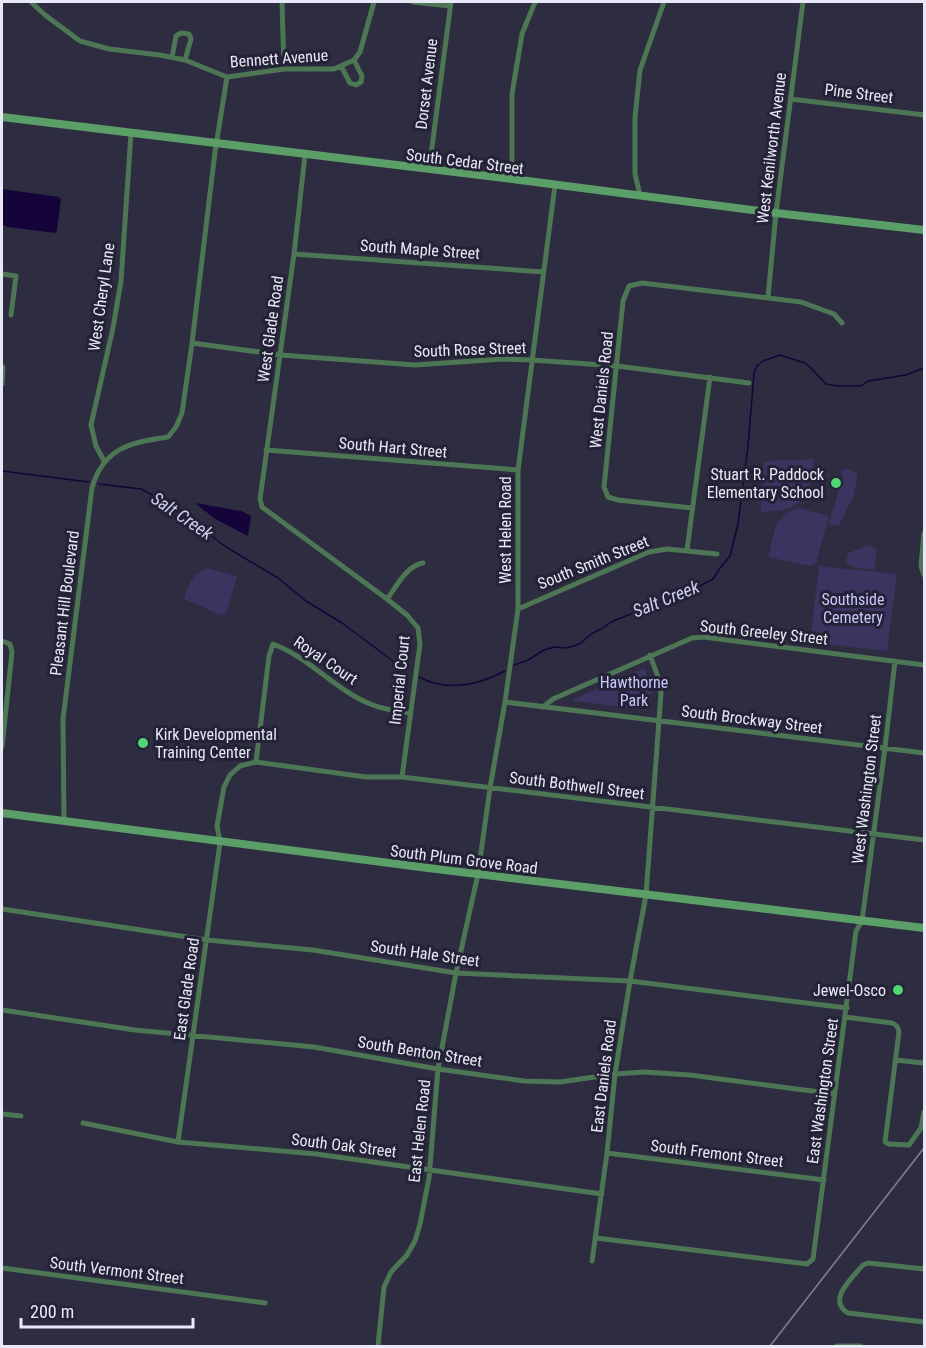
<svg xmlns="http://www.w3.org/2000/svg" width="926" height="1348" font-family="'Roboto Condensed',sans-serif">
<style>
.green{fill:#3a3461}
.water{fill:#14043a}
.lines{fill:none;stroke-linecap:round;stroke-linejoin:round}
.stream{stroke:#14043a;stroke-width:1.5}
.street{stroke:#4d7654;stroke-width:5}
.secondary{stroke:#5b9e68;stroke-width:8}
.rail{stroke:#848394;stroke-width:1.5}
.poi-dot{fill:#51d674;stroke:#242236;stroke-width:2}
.labels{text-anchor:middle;stroke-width:6;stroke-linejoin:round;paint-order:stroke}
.street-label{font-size:16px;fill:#e9e8f6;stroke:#242236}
.poi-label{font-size:16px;fill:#e9e8f6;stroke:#242236;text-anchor:end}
.park-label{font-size:16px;fill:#cbc7fd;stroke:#242236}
.water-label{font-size:18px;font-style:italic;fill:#d0cef3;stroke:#242236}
</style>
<rect width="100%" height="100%" fill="#2e2c41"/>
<!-- green -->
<path class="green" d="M814 459C808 499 804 511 761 512L763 464 767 461Z
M848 469 858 474 853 497 839 525 831 526 829 523 843 477 840 471Z
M799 508 829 516 816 563 810 566 768 557 776 525 786 513Z
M870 545 877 551 874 570 853 567 846 562 848 553Z
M819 566 897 574 887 651 810 642Z
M207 568 237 576 227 612 221 615 184 599C189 583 191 576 207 568Z
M644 668 652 689 649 710 574 701V699Z"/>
<!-- water -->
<path class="water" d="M2 189 59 197 61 199 57 231 55 233 8 227 3 225C3 213 1 202 2 189Z
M195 503 241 511 251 516 248 536 215 519Z"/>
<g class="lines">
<!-- stream -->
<path class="stream" d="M2 471 89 482
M99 484 141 489 158 498 182 513 226 547 278 578 306 601 342 623 405 670
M514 665 528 660 544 650 555 647 566 648 574 646 581 643 591 634 601 629 613 621 636 612 663 599 679 597 713 579 720 568 730 556 738 524 748 446 754 373 757 366 763 361 780 355 805 363 810 367 826 384 837 386H861L868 381 906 375 924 368
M419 677C447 692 478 685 505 671"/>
<!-- street -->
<path class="street" d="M31 2 45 15 80 41 109 49 160 55 185 60 227 77 284 69H334L354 60 360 52 374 2
M282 2 284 69
M413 2 450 6
M172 57 176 36 181 33 189 34 191 39 185 60
M341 66 350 83 356 85 361 82 362 76 354 60
M791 99 924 115
M305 155 294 254 260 499 262 507 387 599 407 615 418 628 420 644 402 777
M429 170 451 2
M512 179V94L522 34 535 2
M640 195 635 174V117L640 70 664 2
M294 254 544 272
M2 274 16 276 11 315
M768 297 776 213 803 2
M192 343 281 355 415 365 503 359 532 360 617 366 749 383
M2 384 3 367
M266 450 518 470
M104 461 96 446 91 425 113 328 121 281 131 133
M692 508 618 500 608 497 604 487 623 301 629 286 642 283 801 302 834 314 842 323
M924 533 921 566 924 575
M687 550 710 377
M387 599C397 586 406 566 423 563
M518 609 649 552 667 549 717 554
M2 641 10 644 12 652 2 747
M505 702 924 753
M543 707 553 699 692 638 704 637 719 639 924 665
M256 762 269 656 273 644C310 658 336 691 373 705 385 710 398 711 410 713
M64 821 63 719 92 488C103 448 131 442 168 437L176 427 182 413 192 343 215 152 227 77
M2 909 207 940 313 950 456 973 630 981 847 1008
M2 1010 135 1030 314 1047 438 1069 524 1081 560 1082 615 1074 644 1072 690 1075 835 1094
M845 1017 892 1023C897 1025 898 1027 899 1032L885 1142 889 1144 909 1145 921 1128 924 1112
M895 1060 924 1063
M2 1114 21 1116
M83 1123 178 1142 316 1154 602 1194
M178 1142 219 850 220 841 217 826 224 787 230 775 240 766 256 762 366 777H402L924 840
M607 1153 824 1180
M596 1238 807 1264 813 1259 856 931 862 921 885 748 895 661
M592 1261 607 1153 615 1074 630 981 646 895 661 693 658 677 650 655
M2 1268 265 1303
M924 1269 868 1263 863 1265C853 1277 826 1300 848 1313L924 1322
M378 1346 384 1287 391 1272 407 1255 415 1241 420 1224 429 1178 438 1069 456 973 478 874 490 788 505 702 518 609V470L555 185
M837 1346H861"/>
<!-- secondary -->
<path class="secondary" d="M2 117 512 179 776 213 924 230
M2 813 428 868 924 928"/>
<!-- rail -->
<path class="rail" d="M770 1346 924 1148"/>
</g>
<!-- markers -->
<g class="poi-dot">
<circle cx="836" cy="483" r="6"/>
<circle cx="143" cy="743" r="6"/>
<circle cx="898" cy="990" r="6"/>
</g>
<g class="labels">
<!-- street labels -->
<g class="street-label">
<text transform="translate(279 58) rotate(-4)" y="6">Bennett Avenue</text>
<text transform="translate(426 84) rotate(-83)" y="6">Dorset Avenue</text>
<text transform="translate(859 93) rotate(7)" y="6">Pine Street</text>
<text transform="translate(771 148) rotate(-83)" y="6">West Kenilworth Avenue</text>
<text transform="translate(465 161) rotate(7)" y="6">South Cedar Street</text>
<text transform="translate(420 249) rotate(4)" y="6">South Maple Street</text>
<text transform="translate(101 297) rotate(-82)" y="6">West Cheryl Lane</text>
<text transform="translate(270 329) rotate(-82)" y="6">West Glade Road</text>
<text transform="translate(470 349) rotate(-2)" y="6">South Rose Street</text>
<text transform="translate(601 390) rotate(-84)" y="6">West Daniels Road</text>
<text transform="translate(393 447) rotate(5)" y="6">South Hart Street</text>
<text transform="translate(505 530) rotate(-90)" y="6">West Helen Road</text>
<text transform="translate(593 562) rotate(-22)" y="6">South Smith Street</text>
<text transform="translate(64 603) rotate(-83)" y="6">Pleasant Hill Boulevard</text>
<text transform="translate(764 632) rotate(6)" y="6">South Greeley Street</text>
<text transform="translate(326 660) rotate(34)" y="6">Royal Court</text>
<text transform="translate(399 680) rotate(-84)" y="6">Imperial Court</text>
<text transform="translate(752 719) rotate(7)" y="6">South Brockway Street</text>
<text transform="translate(577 785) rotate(7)" y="6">South Bothwell Street</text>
<text transform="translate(866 789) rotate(-83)" y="6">West Washington Street</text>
<text transform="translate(464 859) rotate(7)" y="6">South Plum Grove Road</text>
<text transform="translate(425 953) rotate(8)" y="6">South Hale Street</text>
<text transform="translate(186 989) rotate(-82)" y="6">East Glade Road</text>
<text transform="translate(420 1051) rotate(9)" y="6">South Benton Street</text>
<text transform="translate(603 1076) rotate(-83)" y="6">East Daniels Road</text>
<text transform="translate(822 1091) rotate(-82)" y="6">East Washington Street</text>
<text transform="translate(419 1131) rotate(-84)" y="6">East Helen Road</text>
<text transform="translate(344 1145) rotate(7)" y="6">South Oak Street</text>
<text transform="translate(717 1153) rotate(7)" y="6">South Fremont Street</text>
<text transform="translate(117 1270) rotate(7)" y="6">South Vermont Street</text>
</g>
<!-- poi labels -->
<g class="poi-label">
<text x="824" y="480">Stuart R. Paddock<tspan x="824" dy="18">Elementary School</tspan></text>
<text x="155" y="740" text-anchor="start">Kirk Developmental<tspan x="155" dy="18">Training Center</tspan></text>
<text x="886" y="996">Jewel-Osco</text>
</g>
<!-- park labels -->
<g class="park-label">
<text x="853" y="605">Southside<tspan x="853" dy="18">Cemetery</tspan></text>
<text x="634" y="688">Hawthorne<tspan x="634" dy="18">Park</tspan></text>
</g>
<!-- water labels -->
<g class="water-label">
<text transform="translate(182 516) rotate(34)" y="6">Salt Creek</text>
<text transform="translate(666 599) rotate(-22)" y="6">Salt Creek</text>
</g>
</g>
<!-- border -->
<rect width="926" height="1348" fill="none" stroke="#e9e8f6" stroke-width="6"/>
<!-- scale -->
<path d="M21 1318v9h172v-9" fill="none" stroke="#e9e8f6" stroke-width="3"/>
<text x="30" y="1318" font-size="18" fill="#e9e8f6" stroke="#242236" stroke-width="4.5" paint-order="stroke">200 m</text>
</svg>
